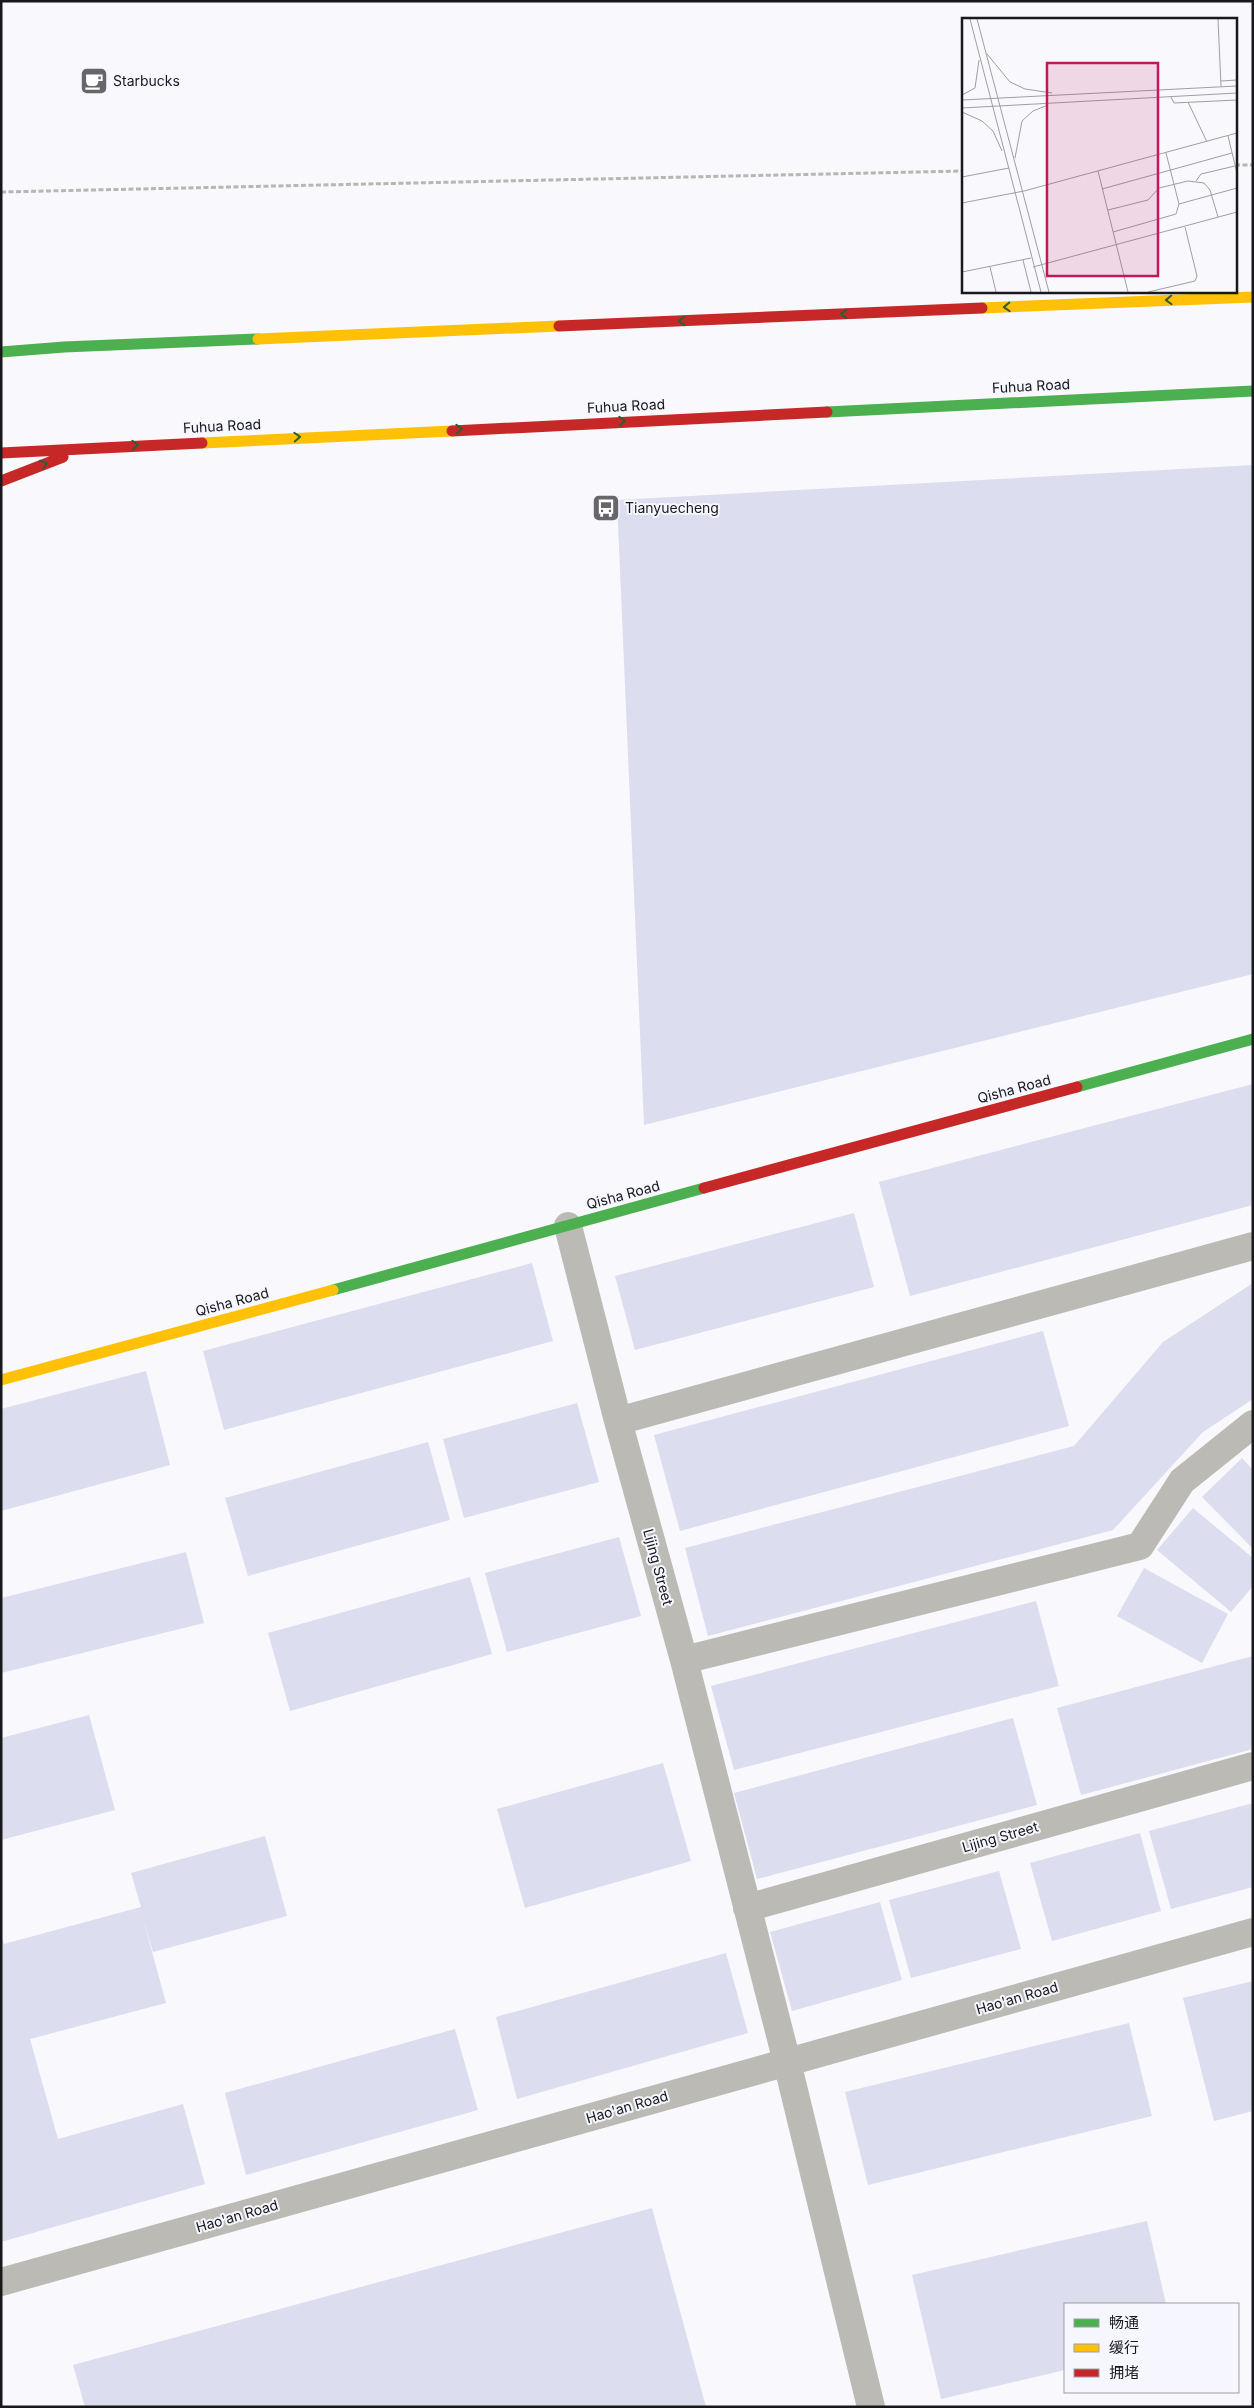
<svg xmlns="http://www.w3.org/2000/svg" width="1254" height="2408" font-family="Inter,'Noto Sans SC',sans-serif">
<style>
.building{fill:#dcddef}
.lines{fill:none;stroke-linecap:round;stroke-linejoin:round}
.path{stroke:#b6b6b2;stroke-width:3;stroke-dasharray:5 2.5;stroke-linecap:butt}
.street{stroke:#bbbab4;stroke-width:28}
.fast{stroke:#4caf50;stroke-width:11}
.slow{stroke:#ffc107;stroke-width:11}
.jam{stroke:#c62828;stroke-width:11}
.oneway{stroke:#305c33}
.labels{text-anchor:middle;stroke-width:4;stroke-linejoin:round;paint-order:stroke}
.poi-label{font-size:14px;fill:#19191c;stroke:#f6f6ff;text-anchor:start}
.street-label{font-size:14px;fill:#19191c;stroke:#f6f6ff}
.inset-road{fill:none;stroke:#9f9fa3;stroke-width:1}
.view{fill:#c2185b;fill-opacity:0.15;stroke:#c2185b;stroke-width:2.5}
.inset-edge{fill:none;stroke:#19191c;stroke-width:2.5}
</style>
<rect width="100%" height="100%" fill="#f8f8fd"/>
<!-- building -->
<path class="building" d="M1253 465V974L644 1125 617 500Z
M1253 1084V1205L910 1296 879 1182Z
M854 1213 874 1287 635 1350 615 1276Z
M532 1263 553 1341 224 1430 203 1351Z
M1253 1283V1399L1203 1432 1113 1530 708 1636 685 1548 1074 1446 1163 1342Z
M1043 1331 1069 1426 680 1531 654 1435Z
M146 1371 170 1465 1 1511V1409Z
M577 1403 599 1482 464 1518 443 1439Z
M428 1442 450 1520 248 1576 225 1498Z
M1242 1458 1253 1470V1549L1202 1497Z
M1193 1508 1253 1558V1586L1231 1612 1157 1550Z
M619 1537 641 1616 507 1652 485 1573Z
M186 1552 204 1623 1 1673V1598Z
M1144 1568 1228 1614 1202 1663 1117 1616Z
M470 1577 492 1654 290 1711 268 1633Z
M1036 1601 1059 1686 734 1770 711 1686Z
M1253 1656V1749L1081 1795 1057 1708Z
M89 1715 115 1810 1 1840V1738Z
M1013 1718 1037 1805 757 1879 734 1793Z
M663 1763 691 1861 525 1908 497 1809Z
M1253 1803V1887L1171 1909 1149 1831Z
M1140 1833 1161 1911 1052 1941 1030 1863Z
M265 1836 287 1916 153 1952 142 1915 166 2003 30 2039 58 2139 183 2104 205 2184 1 2242V1934L4 1944 141 1907 131 1873Z
M999 1871 1021 1949 911 1978 889 1900Z
M880 1902 902 1980 792 2011 770 1932Z
M726 1953 748 2033 517 2099 496 2017Z
M1253 1981V2111L1214 2121 1183 1998Z
M1129 2023 1152 2116 868 2185 845 2092Z
M455 2029 478 2110 246 2175 225 2093Z
M652 2208 706 2407H85L73 2365Z
M1147 2221 1166 2304H1065V2370L941 2399 912 2275Z"/>
<g class="lines">
<!-- path -->
<path class="path" d="M1235 165H1253
M1 192 963 171"/>
<!-- street -->
<path class="street" d="M568 1226 618 1421 684 1660 787 2062 871 2407
M618 1421 1253 1246
M684 1660 1140 1546 1182 1481 1253 1424
M747 1908 1253 1766
M1 2282 1253 1932"/>
<!-- fast -->
<path class="fast" d="M1 352 64 347 258 339
M827 412 1253 391
M1077 1087 1253 1039
M333 1290 704 1188"/>
<!-- slow -->
<path class="slow" d="M982 308 1253 297
M258 339 559 326
M202 443 452 431
M1 1380 333 1290"/>
<!-- jam -->
<path class="jam" d="M559 326 982 308
M452 431 827 412
M1 453 202 443
M1 481 63 457
M704 1188 1077 1087"/>
</g>
<!-- one-way arrows -->
<defs><path id="oneway-chevron" d="M-2-3.5L2.5 0L-2 3.5" fill="none" stroke-width="1.6" stroke-linecap="round" stroke-linejoin="round" transform="scale(1.25)"/></defs>
<g class="oneway">
<use href="#oneway-chevron" transform="translate(1169 300) rotate(178)"/>
<use href="#oneway-chevron" transform="translate(1007 307) rotate(178)"/>
<use href="#oneway-chevron" transform="translate(844 314) rotate(178)"/>
<use href="#oneway-chevron" transform="translate(682 321) rotate(178)"/>
<use href="#oneway-chevron" transform="translate(622 421) rotate(-3)"/>
<use href="#oneway-chevron" transform="translate(459 429) rotate(-3)"/>
<use href="#oneway-chevron" transform="translate(297 437) rotate(-3)"/>
<use href="#oneway-chevron" transform="translate(135 445) rotate(-3)"/>
<use href="#oneway-chevron" transform="translate(44 464) rotate(-21)"/>
</g>
<!-- icons -->
<defs>
<g id="cafe-square" transform="scale(1.4375)"><rect x="-9" y="-9" width="18" height="18" rx="4" fill="#67676b" stroke="#f6f6ff"/><path d="M-5.5-4.5H6V0H3Q3 3.5 0 3.5H-2.5Q-5.5 3.5-5.5 0ZM3-3.2v2h1.7v-2ZM-6 4.5H4V6H-6Z" fill="#fff"/></g>
<g id="bus-square" transform="scale(1.4375)"><rect x="-9" y="-9" width="18" height="18" rx="4" fill="#67676b" stroke="#f6f6ff"/><path d="M-5-6H5V4H4V6H2V4H-2V6H-4V4H-5ZM-3.5-4V0h7V-4ZM-3.5 1.2v1.5H-2V1.2ZM2 1.2v1.5H3.5V1.2Z" fill="#fff"/></g>
</defs>
<g fill-rule="evenodd">
<use href="#cafe-square" x="94" y="81"/>
<use href="#bus-square" x="606" y="508"/>
</g>
<g class="labels">
<!-- poi labels -->
<g class="poi-label">
<text x="113" y="86">Starbucks</text>
<text x="625" y="513">Tianyuecheng</text>
</g>
<!-- street labels -->
<g class="street-label">
<text transform="translate(1031 386) rotate(-3)" y="5">Fuhua Road</text>
<text transform="translate(626 406) rotate(-3)" y="5">Fuhua Road</text>
<text transform="translate(222 426) rotate(-3)" y="5">Fuhua Road</text>
<text transform="translate(1014 1089) rotate(-15)" y="5">Qisha Road</text>
<text transform="translate(623 1195) rotate(-15)" y="5">Qisha Road</text>
<text transform="translate(232 1302) rotate(-15)" y="5">Qisha Road</text>
<text transform="translate(658 1567) rotate(75)" y="5">Lijing Street</text>
<text transform="translate(1000 1837) rotate(-16)" y="5">Lijing Street</text>
<text transform="translate(1017 1998) rotate(-16)" y="5">Hao'an Road</text>
<text transform="translate(627 2107) rotate(-16)" y="5">Hao'an Road</text>
<text transform="translate(237 2216) rotate(-16)" y="5">Hao'an Road</text>
</g>
</g>
<!-- overview -->
<g transform="translate(962 18)">
<rect width="275" height="275" fill="#f8f8fd"/>
<path class="inset-road" d="M8 1 79 274M15 1 87 274M256 1 259 68M25 36 48 64 63 71 90 75M259 63 275 62M0 77 13 70 17 42M209 79 212 85 275 82M0 82 275 68M226 84 245 124M0 90 275 75M0 94 20 103 31 113 40 133M266 118 275 155M204 135 217 186M53 140 60 103 71 93 86 87M136 153 166 274M0 159 47 150M234 163 239 156 273 148M140 171 270 135M0 185 62 173 275 115M146 192 186 182 197 170 226 163 242 165 248 172 256 199M151 214 214 196 217 186 275 170M61 242 69 274M28 249 34 274M71 249 275 194M0 254 69 240M186 274 233 263 235 258 223 209"/>
<path class="view" d="M85 45H196V258H85Z"/>
<rect width="275" height="275" class="inset-edge"/>
</g>
<!-- border -->
<rect width="1254" height="2408" fill="none" stroke="#19191c" stroke-width="5"/>
<!-- legend -->
<rect x="1064" y="2303" width="175" height="90" fill="#f6f6ff" stroke="#9e9ea4"/>
<rect x="1074" y="2319" width="25" height="8" fill="#4caf50" stroke="#9e9ea4"/>
<text x="1109" y="2328" font-size="15" fill="#19191c">畅通</text>
<rect x="1074" y="2344" width="25" height="8" fill="#ffc107" stroke="#9e9ea4"/>
<text x="1109" y="2353" font-size="15" fill="#19191c">缓行</text>
<rect x="1074" y="2369" width="25" height="8" fill="#c62828" stroke="#9e9ea4"/>
<text x="1109" y="2378" font-size="15" fill="#19191c">拥堵</text>
</svg>
